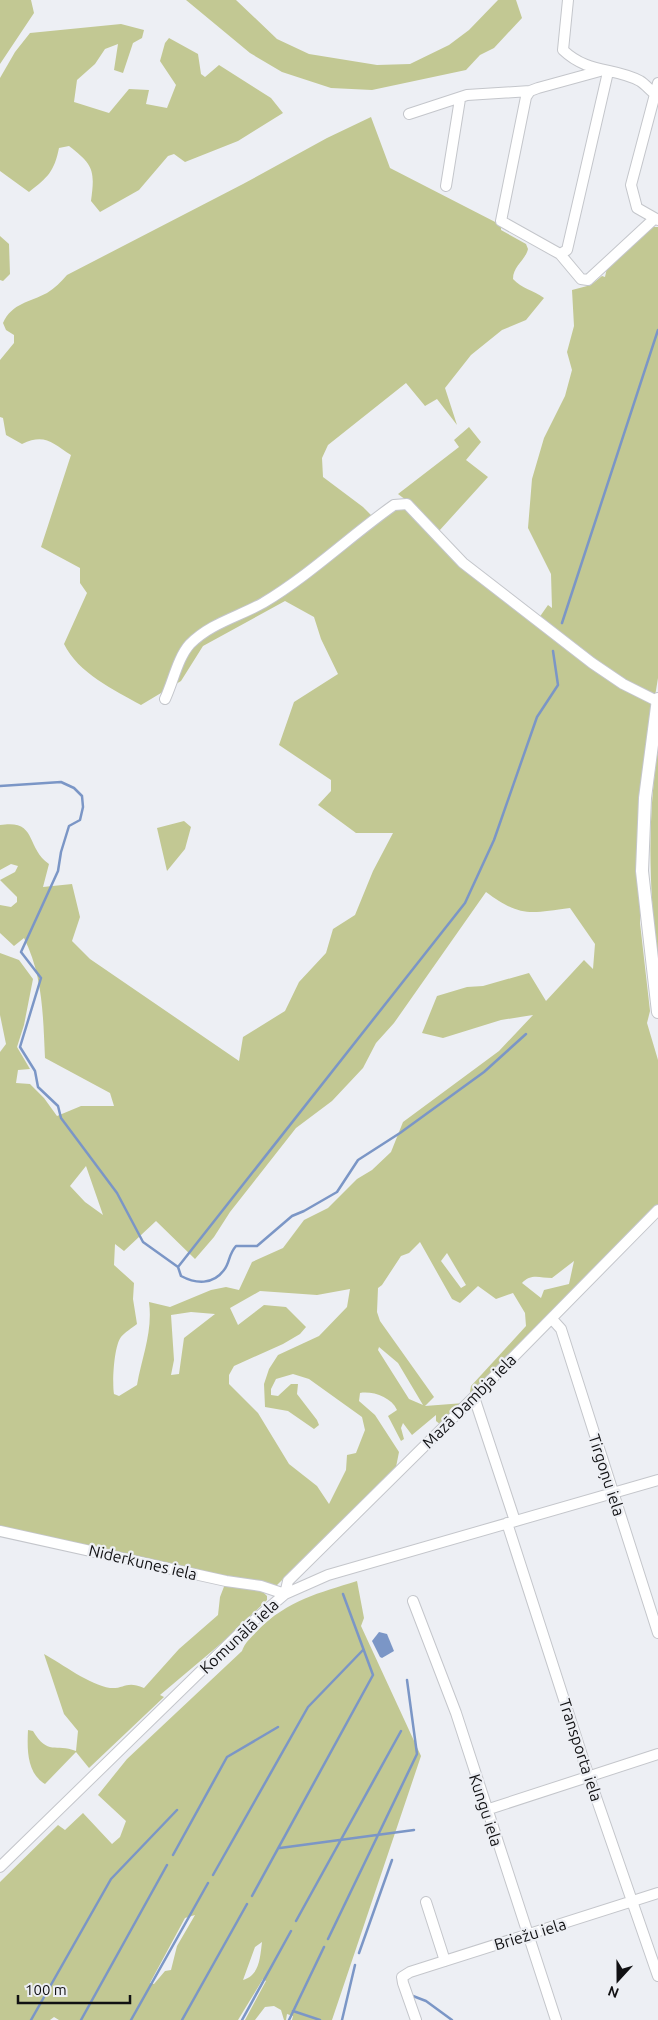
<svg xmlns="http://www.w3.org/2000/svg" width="658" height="2020" font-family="Ubuntu,sans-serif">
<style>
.green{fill:#c2c893;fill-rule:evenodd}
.water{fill:#7b96c6}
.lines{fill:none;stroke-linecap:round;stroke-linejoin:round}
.stream{stroke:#7b96c6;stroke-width:2.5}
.minor-casing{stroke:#c4c6cb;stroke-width:12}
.major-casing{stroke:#c4c6cb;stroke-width:14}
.minor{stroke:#fff;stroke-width:10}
.major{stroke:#fff;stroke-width:12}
.labels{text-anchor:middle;stroke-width:4.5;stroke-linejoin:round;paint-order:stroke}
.street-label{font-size:16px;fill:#111113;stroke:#edeff4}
</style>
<rect width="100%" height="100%" fill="#edeff4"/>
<!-- green -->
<path class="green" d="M0 0H31L34 13 0 64Z
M186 0H236L277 39 309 54 377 65 410 64 449 45 469 30 498 0H516L522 18 494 48 480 55 466 70 372 90 331 88 282 72 250 53Z
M121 24 144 30 142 38 133 43 123 73 114 70 118 44 105 49 95 64 77 80 74 102 109 113 129 89 149 90 146 104 167 108 176 85 160 61 165 43 169 38 198 54 201 74 205 77 219 65 271 98 283 113 238 141 185 162 174 154 168 156 139 190 100 212 91 201C95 171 94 165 69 146L59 148C54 172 48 177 29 192L0 171V78L15 52 30 33Z
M371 117 390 168 501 225V230L526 244 528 249C525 261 513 266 513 279 522 289 533 290 544 298L526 320 502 330 471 355 445 388 457 425 437 399 425 406 406 383 328 445 322 458 323 477 363 507 376 520C387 513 395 507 409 510L534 625 548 605 552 608 551 574 528 528 532 479 544 438 565 396 572 370 567 352 574 326 572 290 591 285 602 276 605 277 608 263 650 227H658V678L647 745 640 923 650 1011 647 1023 658 1060V1207L541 1321 539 1326 473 1395 470 1392 471 1386 526 1326 525 1313 513 1293 496 1299 478 1286 460 1303 452 1299 420 1242 409 1253 401 1256 382 1285 378 1288 377 1312 380 1321 434 1397 425 1406 464 1403 441 1425 436 1421V1415L412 1435 403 1423 401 1428 404 1439 401 1441 388 1416 397 1410C391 1397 373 1391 360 1393L359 1401 375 1415 399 1452 396 1467 275 1587 0 1526V1052L6 1044 0 1015V953L19 960 33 979 24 1025 17 1047 30 1069 18 1070 16 1083 30 1084 44 1098 57 1116 81 1106H114L110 1093 45 1058C43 1016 43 976 24 938L14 946 0 933V905L11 907 17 902V897L0 880 15 872 18 866 11 864 0 870V825C38 819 25 847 49 864L43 887 72 884 80 917 72 941 90 959 239 1061 243 1037 285 1011 299 982 326 953 333 929 355 915 373 871 393 833H356L318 805 331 791V780L279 745 294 702 338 674 321 639 314 617 285 601 203 646 181 681 141 705C114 690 78 673 64 644L87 593 80 583V568L41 547 71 455C52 443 45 433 22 444L6 435 3 418 0 417V360L14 343V335L6 330 3 323C12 303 30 302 47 293 55 288 61 282 67 275L243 184 327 138ZM486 892C521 918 530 913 570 908L595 944 593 969 584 960 546 1001 529 973 483 986 467 987 437 996 422 1033 443 1038 501 1020 533 1015 499 1051 403 1122 391 1152 372 1170 357 1179 328 1208 304 1220 283 1248 252 1262 239 1290 226 1287 211 1290 170 1307 149 1302C153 1331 142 1357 137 1385L119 1396 114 1394C112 1382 114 1346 121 1337 125 1332 132 1328 137 1324L133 1299 134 1283 114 1265 115 1244 124 1251 156 1221 195 1259 214 1237 230 1212 296 1128 332 1101 363 1068 376 1043 394 1023ZM86 1166 103 1215 85 1202 70 1186ZM447 1253 466 1285 461 1288 441 1261ZM574 1261 569 1284 544 1290 541 1298 522 1283C531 1273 540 1278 552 1278ZM350 1289 347 1307 319 1336 278 1355 269 1369 264 1384 265 1407 288 1411 314 1429 319 1425 317 1420 297 1394 298 1384H291L278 1396 271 1395V1389L276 1379 293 1374 309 1379 362 1417 365 1430 356 1453 347 1455 346 1470 329 1504 317 1486 289 1464 258 1413 229 1384V1375L234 1366 283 1344 300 1334 306 1327 286 1307 264 1305 238 1325 230 1308 260 1291 317 1295ZM191 1312 215 1314 184 1338 179 1374 171 1375 174 1360 171 1315ZM379 1347 398 1363 423 1405 409 1399 378 1350Z
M0 236 9 244 10 274 3 281 0 280Z
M469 427 481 442 466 460 488 477 439 531 414 506 398 494 459 447 454 440Z
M658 750V970C650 896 646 824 658 750Z
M184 821 191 827 185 849 167 871 157 828Z
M357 1581 364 1618 361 1626 421 1756 332 2020H292L293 2016 287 2014 286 2020H284L281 2010 274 2006 265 2007 255 2020H245L266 1981 263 1979 238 2020H59L54 2017 50 2020H0V1882L58 1825 65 1830 83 1813 112 1844 120 1837 126 1821 98 1795 127 1759 242 1651C245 1642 252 1637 258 1630 288 1600 319 1593 357 1581ZM195 1915 177 1946 171 1970 165 1971 154 1984 150 1983 185 1918ZM262 1942C260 1957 260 1975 243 1980L255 1947Z
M225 1584 260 1589 267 1596V1600L224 1641 160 1695 164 1697 89 1768 76 1752 45 1784C27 1773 27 1750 28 1730L33 1731C48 1756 55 1743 76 1751L78 1731 64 1714 44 1654C62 1664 90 1685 110 1688 125 1689 126 1680 144 1688L179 1649 218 1615 220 1597Z"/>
<!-- water -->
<path class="water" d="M379 1632 387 1634 394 1651 382 1658 380 1657 372 1641Z"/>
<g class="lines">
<!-- stream -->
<path class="stream" d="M562 623 658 330
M0 786 61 782 74 788 82 796 83 807 80 820 69 826 61 852 58 871 21 952 41 978 20 1047 35 1071 38 1087 58 1106 61 1118 117 1193 143 1242 178 1267 465 903 494 840 537 717 558 685 553 651
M178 1267 181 1276C196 1284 213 1285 224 1270 230 1263 228 1255 236 1246H257L292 1216 304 1211 337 1192 358 1160 400 1133 484 1072 526 1034
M280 1848 414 1830
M173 1855 227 1757 278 1727
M213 1875 308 1707 363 1650
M252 1896 373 1675 343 1594
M296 1921 401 1731
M328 1939 417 1754 407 1680
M359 1953 392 1860
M413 1996 426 2001 452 2020
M293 2011 320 2020
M31 2020 111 1879 177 1810
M81 2020 167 1865
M131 2020 208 1883
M182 2020 247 1904
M242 2020 291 1931
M289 2020 324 1947
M342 2020 355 1965"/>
<!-- minor casing -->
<g class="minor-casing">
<path id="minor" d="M568 0 563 50C588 74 614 67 640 81 645 84 650 90 655 94
M600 71 538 88 530 91 526 97 501 221 560 254 567 250 608 72
M658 83 631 185 637 208 658 220
M409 114 467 95 530 91
M446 186 460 99
M560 254 581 279 588 280 654 219
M165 699C173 682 178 657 190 644 211 623 238 617 263 603 310 575 350 536 394 505L407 504 463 563 592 663 623 684 657 701
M552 1319 561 1329 658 1633
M474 1397 515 1521
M507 1523 589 1777 658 1976
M0 1531 226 1581 261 1586 285 1594 288 1581 474 1397 658 1210
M413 1601 456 1713 556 2020
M486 1810 658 1754
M0 1867 244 1629 285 1594 328 1575 658 1480
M426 1902 445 1961
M416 2020 403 1983 402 1977 410 1972 658 1893"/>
</g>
<!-- major casing -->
<g class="major-casing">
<path id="major" d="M658 699 645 798 642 871 658 1012"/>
</g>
<!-- minor -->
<use href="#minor" class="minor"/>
<!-- major -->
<use href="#major" class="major"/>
</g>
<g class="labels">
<!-- street labels -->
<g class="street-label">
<text transform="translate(469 1401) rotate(-45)" y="6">Mazā Dambja iela</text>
<text transform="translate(607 1475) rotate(72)" y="6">Tirgoņu iela</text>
<text transform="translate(143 1562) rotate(13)" y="6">Niderkunes iela</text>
<text transform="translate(239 1636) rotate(-43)" y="6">Komunālā iela</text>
<text transform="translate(581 1750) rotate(72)" y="6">Transporta iela</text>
<text transform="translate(486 1810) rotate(72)" y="6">Kungu iela</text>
<text transform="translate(530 1934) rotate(-17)" y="6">Briežu iela</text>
</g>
</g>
<!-- north arrow -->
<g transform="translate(618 1980) rotate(201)" stroke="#edeff4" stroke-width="4" paint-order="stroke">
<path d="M0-4L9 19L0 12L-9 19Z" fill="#111113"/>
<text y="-8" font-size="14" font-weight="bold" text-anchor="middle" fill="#111113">N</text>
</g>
<!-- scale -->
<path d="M18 1995v8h112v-8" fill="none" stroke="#111113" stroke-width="2.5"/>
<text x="25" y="1995" font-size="15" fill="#111113" stroke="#edeff4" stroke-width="4" paint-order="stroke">100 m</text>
</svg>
